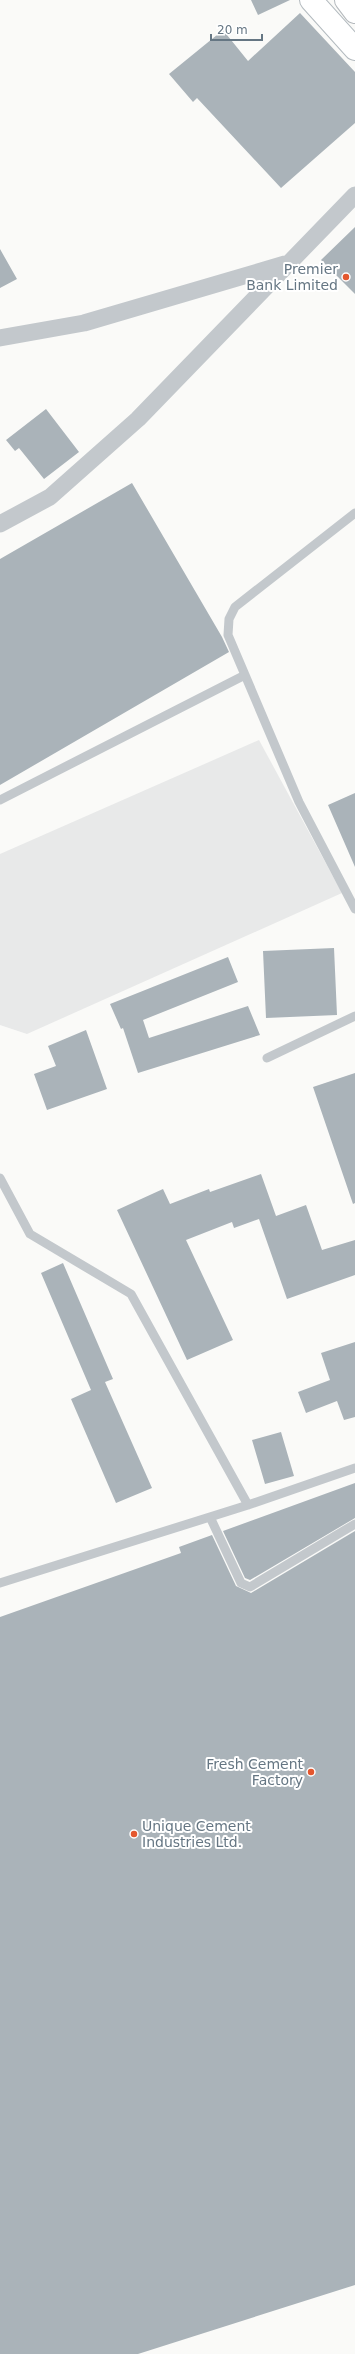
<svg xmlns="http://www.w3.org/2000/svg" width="355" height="2354" font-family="'DejaVu Sans',sans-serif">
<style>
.built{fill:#e8e9e9}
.building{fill:#aab3b9}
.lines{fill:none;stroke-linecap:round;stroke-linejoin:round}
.secondary-casing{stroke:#b3babf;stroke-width:24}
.highway-casing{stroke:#b4b9bd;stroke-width:24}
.lane{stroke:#c3c8cc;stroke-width:9}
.street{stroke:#c3c8cc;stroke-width:17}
.secondary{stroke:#fff;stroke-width:22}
.highway{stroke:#fff;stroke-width:22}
.poi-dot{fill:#e4572e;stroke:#fff;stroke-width:1.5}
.labels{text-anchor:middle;stroke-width:4;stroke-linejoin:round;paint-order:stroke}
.poi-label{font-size:14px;fill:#657683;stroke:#fff;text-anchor:end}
</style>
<rect width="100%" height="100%" fill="#fafaf8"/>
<!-- built -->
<path class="built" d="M259 740 342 893 27 1034 0 1025V854Z"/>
<!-- building -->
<path class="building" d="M251 0H290L258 15Z
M300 13 355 72V123L281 188 197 98 193 102 169 74 223 30 248 61Z
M355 227V294L321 260Z
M0 249 17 279 0 288Z
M46 409 79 452 44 479 19 448 15 451 6 440Z
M132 483 222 637 229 652 0 785V559Z
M355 793V867L328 805Z
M334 948 337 1015 266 1018 263 951Z
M228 957 238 982 143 1020 149 1038 248 1006 260 1035 138 1073 123 1028 121 1029 110 1004Z
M86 1030 107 1089 47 1110 34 1074 56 1066 48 1046Z
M355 1073V1203L353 1204 313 1087Z
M261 1174 276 1216 306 1205 322 1250 355 1240V1275L287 1299 259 1219 234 1228 232 1222 186 1240 233 1340 187 1360 117 1210 163 1189 170 1204 209 1189 210 1192Z
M63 1263 113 1379 105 1382 152 1488 116 1503 71 1399 91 1390 41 1273Z
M355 1342V1417L344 1420 337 1401 306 1413 298 1392 330 1380 321 1353Z
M281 1432 294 1476 265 1484 252 1440Z
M355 1483V1518L250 1580 245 1578 223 1531Z
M355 1531V2285L138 2354H0V1617L181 1553 179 1547 212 1535 236 1586 251 1593Z"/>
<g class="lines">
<!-- secondary casing -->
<g class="secondary-casing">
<path id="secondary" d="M311 0 355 49"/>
</g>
<!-- highway casing -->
<g class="highway-casing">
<path id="highway" d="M346 0 355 12"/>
</g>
<!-- lane -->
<path class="lane" d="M355 513 235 607 229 619 228 635 299 802 355 909
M0 800 245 675
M267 1058 355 1016
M0 1178 30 1234 131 1294 248 1505
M210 1517 241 1583 250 1587 355 1524
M0 1583 248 1505 355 1468"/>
<!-- street -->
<path class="street" d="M0 338 84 323 285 264
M0 524 50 497 138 419 355 195"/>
<!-- secondary -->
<use href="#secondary" class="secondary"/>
<!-- highway -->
<use href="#highway" class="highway"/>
</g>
<!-- markers -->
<g class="poi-dot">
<circle cx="346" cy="277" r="4"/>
<circle cx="311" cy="1772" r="4"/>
<circle cx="134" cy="1834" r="4"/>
</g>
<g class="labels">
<!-- poi labels -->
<g class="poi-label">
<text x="338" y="274">Premier<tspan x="338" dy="16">Bank Limited</tspan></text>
<text x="303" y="1769">Fresh Cement<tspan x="303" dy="16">Factory</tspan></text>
<text x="142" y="1831" text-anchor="start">Unique Cement<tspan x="142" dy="16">Industries Ltd.</tspan></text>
</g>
</g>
<!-- scale -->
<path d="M211 34v6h51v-6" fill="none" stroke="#657683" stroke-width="2"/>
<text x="217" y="34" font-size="12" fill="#657683" stroke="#ffffff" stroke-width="3" paint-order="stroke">20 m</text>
</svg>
